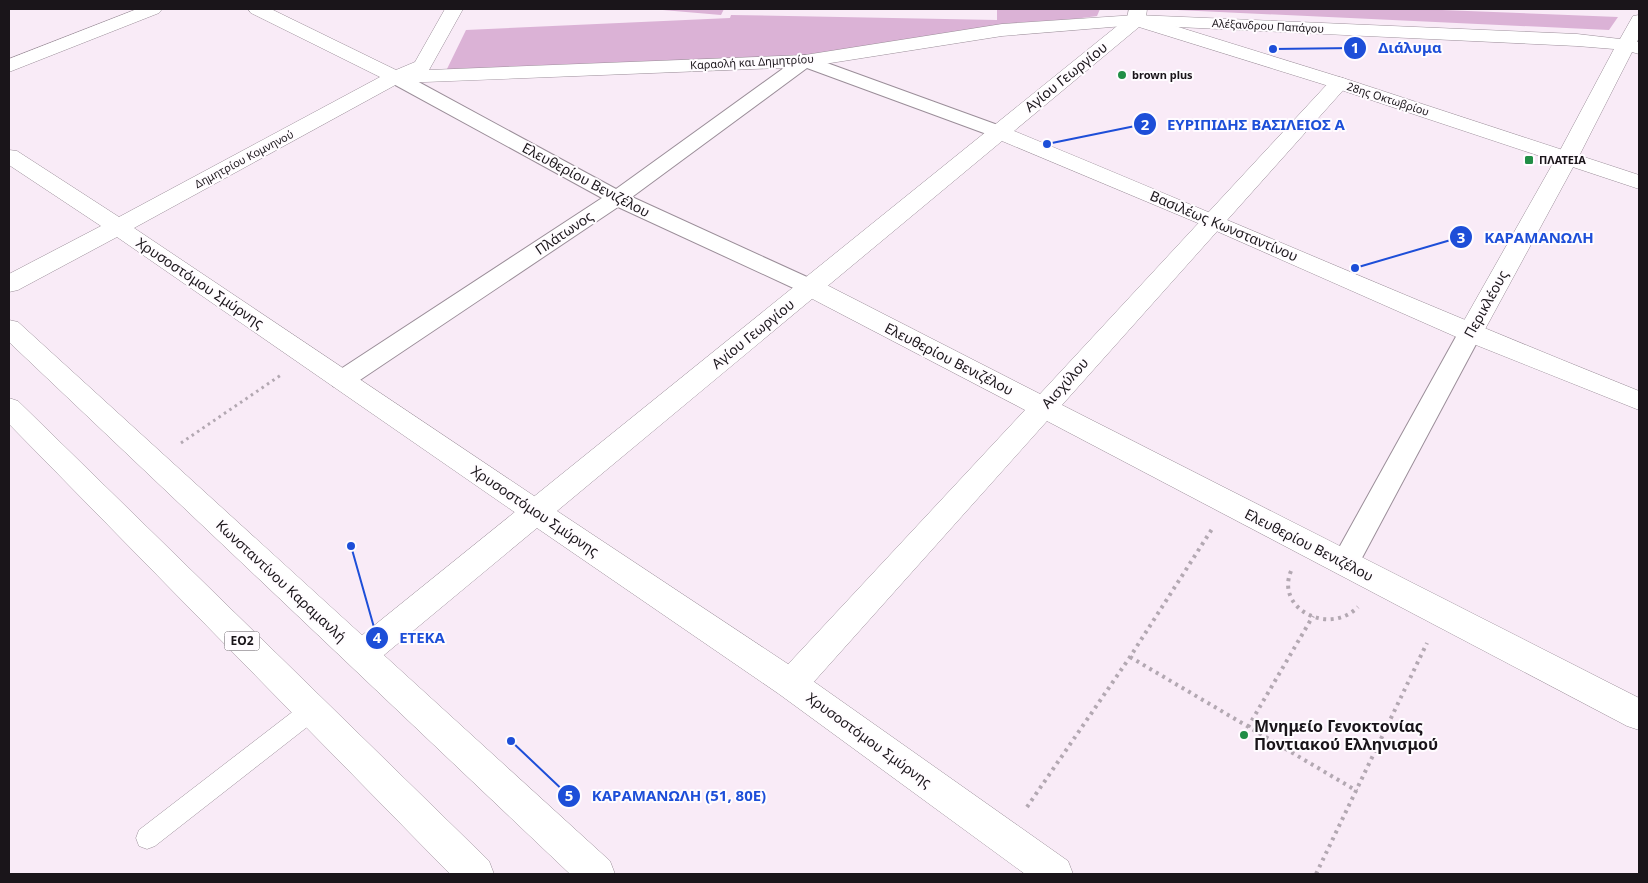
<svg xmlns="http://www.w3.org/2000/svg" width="1648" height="883" font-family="'Noto Sans',sans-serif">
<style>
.green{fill:#dbb2d6}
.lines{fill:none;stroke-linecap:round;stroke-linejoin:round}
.service-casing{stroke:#9b8e99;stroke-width:1}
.pedestrian-casing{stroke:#9b8e99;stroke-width:2}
.minor-casing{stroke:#9b8e99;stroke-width:1}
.tertiary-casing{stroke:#9b8e99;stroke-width:1}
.primary-casing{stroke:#9b8e99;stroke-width:1}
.path-far1{stroke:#b3a8b2;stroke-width:3;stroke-dasharray:2.5 4;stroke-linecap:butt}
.path{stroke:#b3a8b2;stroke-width:4;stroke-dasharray:3 4.5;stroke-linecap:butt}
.service{fill:#fff;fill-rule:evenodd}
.pedestrian{fill:#fff;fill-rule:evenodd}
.minor{fill:#fff;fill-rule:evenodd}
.tertiary{fill:#fff;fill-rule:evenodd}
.primary{fill:#fff;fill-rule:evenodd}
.poi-dot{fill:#218e46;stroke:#fffcff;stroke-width:2}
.labels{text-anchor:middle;stroke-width:4;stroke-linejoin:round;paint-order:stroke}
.far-street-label{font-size:11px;fill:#1a151a;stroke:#fffcff}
.far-poi-label{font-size:11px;font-weight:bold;fill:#1a151a;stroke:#fffcff;text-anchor:start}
.shield{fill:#fffcff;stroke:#5f5a5f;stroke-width:1}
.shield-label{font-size:12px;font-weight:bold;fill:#1a151a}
.street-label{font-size:14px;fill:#1a151a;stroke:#fffcff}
.near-poi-label{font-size:16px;font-weight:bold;fill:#1a151a;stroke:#fffcff;text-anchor:start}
.leader{fill:none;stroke:#1d4ed8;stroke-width:2}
.callout-dot{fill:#1d4ed8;stroke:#fffcff;stroke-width:2}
.mark-label{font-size:15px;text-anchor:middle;font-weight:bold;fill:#fff}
.callout-label{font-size:15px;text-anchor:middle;font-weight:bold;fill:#1d4ed8;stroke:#fffcff;stroke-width:4;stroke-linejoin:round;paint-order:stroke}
</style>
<rect width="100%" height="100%" fill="#f9ebf7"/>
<!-- green -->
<path class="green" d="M651 9H724L721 15Z
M997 9H1100L1097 16 804 55 446 71 466 30 730 18 731 15 997 20Z
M1156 9H1416L1618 17 1609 30Z"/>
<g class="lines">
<!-- service casing -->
<g class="service-casing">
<path id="service" d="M312 700 320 703 323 710 320 717 155 846 147 849 139 846 136 838 139 830 304 703Z"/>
</g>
<!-- pedestrian casing -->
<g class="pedestrian-casing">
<path id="pedestrian" d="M805 55 1006 128 1009 132 1006 136 999 138 992 136 807 68 632 197 818 282 822 287 818 292 810 295 802 292 618 207 351 386 342 389 333 386 330 380 333 374 602 198 388 81 386 77 388 73 395 71 402 73 616 189 799 57Z
M1470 325 1478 327 1482 333 1355 571 1345 575 1335 571 1331 563 1335 555 1458 333 1462 327Z"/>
</g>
<!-- minor casing -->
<g class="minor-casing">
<path id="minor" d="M137 9H162L159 13 9 72V59Z
M248 9H271L396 70 415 62 445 9H463L429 70 805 55 1002 24 1136 15 1577 34 1620 39 1633 16 1639 15V37L1637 42H1639V54L1632 52 1578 158 1483 333 1479 339 1470 342 1461 339 1457 333 1556 158 1614 49 1577 46 1136 25 1002 36 805 67 399 83 134 228 546 504 551 512 546 520 536 523 526 520 117 237 18 290 9 292V274L101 226 9 165V150L17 151 119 217 380 77 251 13Z
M1339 77 1346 79 1349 83 1346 87 1062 405 1639 698V730L1627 726 1047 421 803 694 791 699 779 694 775 684 779 674 1025 410 801 293 798 287 801 281 810 279 819 281 1040 394 1332 79Z"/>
</g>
<!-- tertiary casing -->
<g class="tertiary-casing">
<path id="tertiary" d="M1129 9H1147L1146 17 1346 79 1639 175V189L1332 87 1139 27 1014 131C1223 217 1429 307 1639 391V410L1461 339 1205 226 1002 141 557 511 803 674 1068 861 1073 874H1025L779 694 537 528 372 665 361 669 350 665 345 655 350 645 1127 18Z"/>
</g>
<!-- primary casing -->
<g class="primary-casing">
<path id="primary" d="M9 320 18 322 610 861 615 874H570L9 342Z
M9 398 18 401 489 861 494 874H450L9 424Z"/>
</g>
<!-- path-far1 -->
<path class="path-far1" d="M181 443 281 375"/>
<!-- path -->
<path class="path" d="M1291 571C1275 609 1329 636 1358 607
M1130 657 1357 791
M1248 727 1313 616
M1027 807 1130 657 1212 529
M1316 874 1427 643"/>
<!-- service -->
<use href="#service" class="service"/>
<!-- pedestrian -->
<use href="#pedestrian" class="pedestrian"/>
<!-- minor -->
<use href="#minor" class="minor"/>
<!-- tertiary -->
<use href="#tertiary" class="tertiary"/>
<!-- primary -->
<use href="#primary" class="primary"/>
</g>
<!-- markers -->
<g class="poi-dot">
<circle cx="1122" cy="75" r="5"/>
<rect x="1524" y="155" width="10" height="10" rx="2.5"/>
<circle cx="1244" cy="735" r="5"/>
</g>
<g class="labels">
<!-- far-street labels -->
<g class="far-street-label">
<text transform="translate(1268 26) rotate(3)" y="4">Αλέξανδρου Παπάγου</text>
<text transform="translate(752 62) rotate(-3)" y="4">Καραολή και Δημητρίου</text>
<text transform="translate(1388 99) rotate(18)" y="4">28ης Οκτωβρίου</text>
<text transform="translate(244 159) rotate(-28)" y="4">Δημητρίου Κομνηνού</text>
</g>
<!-- far-poi labels -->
<g class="far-poi-label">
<text x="1132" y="79">brown plus</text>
<text x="1539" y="164">ΠΛΑΤΕΙΑ</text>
</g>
<!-- shield labels -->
<rect class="shield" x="224.5" y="631.5" width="35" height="19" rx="4"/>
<g class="shield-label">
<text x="242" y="645">ΕΟ2</text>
</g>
<!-- street labels -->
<g class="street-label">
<text transform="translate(1066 77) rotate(-39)" y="5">Αγίου Γεωργίου</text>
<text transform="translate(586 180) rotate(28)" y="5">Ελευθερίου Βενιζέλου</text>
<text transform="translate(1224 226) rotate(23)" y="5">Βασιλέως Κωνσταντίνου</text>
<text transform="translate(564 233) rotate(-34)" y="5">Πλάτωνος</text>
<text transform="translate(200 283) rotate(34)" y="5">Χρυσοστόμου Σμύρνης</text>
<text transform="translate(1486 304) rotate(-61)" y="5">Περικλέους</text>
<text transform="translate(753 334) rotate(-39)" y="5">Αγίου Γεωργίου</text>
<text transform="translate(949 359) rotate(27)" y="5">Ελευθερίου Βενιζέλου</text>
<text transform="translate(1065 383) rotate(-48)" y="5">Αισχύλου</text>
<text transform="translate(535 511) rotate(34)" y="5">Χρυσοστόμου Σμύρνης</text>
<text transform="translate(1309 545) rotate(27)" y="5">Ελευθερίου Βενιζέλου</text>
<text transform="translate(281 581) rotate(43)" y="5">Κωνσταντίνου Καραμανλή</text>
<text transform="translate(869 740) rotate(36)" y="5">Χρυσοστόμου Σμύρνης</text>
</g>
<!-- near-poi labels -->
<g class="near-poi-label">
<text x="1254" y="732">Μνημείο Γενοκτονίας<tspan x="1254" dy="18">Ποντιακού Ελληνισμού</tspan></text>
</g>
</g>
<!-- callouts -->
<path class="leader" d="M1273 49L1355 48M1047 144L1145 124M1355 268L1461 237M351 546L377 638M511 741L569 796"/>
<g class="callout-dot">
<circle cx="1273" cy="49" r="5"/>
<circle cx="1047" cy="144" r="5"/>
<circle cx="1355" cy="268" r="5"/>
<circle cx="351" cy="546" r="5"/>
<circle cx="511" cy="741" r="5"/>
<circle cx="1355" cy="48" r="12"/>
<circle cx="1145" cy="124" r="12"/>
<circle cx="1461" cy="237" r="12"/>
<circle cx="377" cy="638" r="12"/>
<circle cx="569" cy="796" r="12"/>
</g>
<g class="mark-label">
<text x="1355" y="53">1</text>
<text x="1145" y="130">2</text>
<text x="1461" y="243">3</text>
<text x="377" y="643">4</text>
<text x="569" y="801">5</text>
</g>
<g class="callout-label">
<text x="1410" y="53">Διάλυμα</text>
<text x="1256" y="130">ΕΥΡΙΠΙΔΗΣ ΒΑΣΙΛΕΙΟΣ Α</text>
<text x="1539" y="243">ΚΑΡΑΜΑΝΩΛΗ</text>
<text x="422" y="643">ΕΤΕΚΑ</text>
<text x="679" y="801">ΚΑΡΑΜΑΝΩΛΗ (51, 80Ε)</text>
</g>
<!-- border -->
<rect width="1648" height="883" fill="none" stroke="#1a151a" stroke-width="20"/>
</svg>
